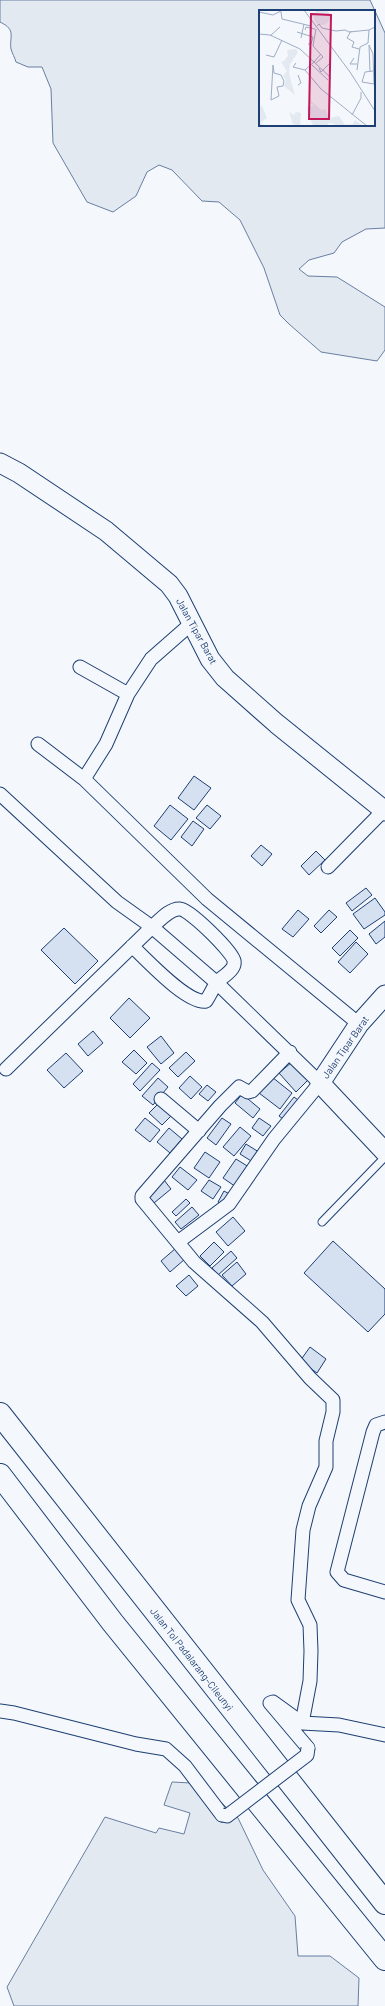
<svg xmlns="http://www.w3.org/2000/svg" width="385" height="2006" font-family="Barlow,sans-serif">
<style>
.green{fill:#e3e9f0;stroke:#687fa3;fill-rule:evenodd}
.building{fill:#d5e0f0;stroke:#1d3f73}
.lines{fill:none;stroke-linecap:round;stroke-linejoin:round}
.lane-casing{stroke:#1d3f73;stroke-width:9}
.street-casing{stroke:#1d3f73;stroke-width:15}
.secondary-casing{stroke:#1d3f73;stroke-width:21}
.highway-casing{stroke:#1d3f73;stroke-width:24}
.lane{stroke:#f4f7fb;stroke-width:7}
.street{stroke:#f4f7fb;stroke-width:13}
.secondary{stroke:#f4f7fb;stroke-width:19}
.highway{stroke:#f4f7fb;stroke-width:22}
.street-bridge-casing{stroke:#1d3f73;stroke-width:15;stroke-linecap:butt}
.street-bridge{stroke:#f4f7fb;stroke-width:13}
.labels{text-anchor:middle;stroke-width:3;stroke-linejoin:round;paint-order:stroke}
.street-label{font-size:10px;fill:#1d3f73;stroke:#f4f7fb}
.inset-road{fill:none;stroke:#9eadc5;stroke-width:1}
.view{fill:#c2185b;fill-opacity:0.15;stroke:#c2185b;stroke-width:2}
.inset-edge{fill:none;stroke:#1d3f73;stroke-width:2}
</style>
<rect width="100%" height="100%" fill="#f4f7fb"/>
<!-- green -->
<path class="green" d="M0 0H370L385 33V228L366 229 342 242 334 253 309 260 299 269 308 276 337 277 385 307V350L377 361 321 352 289 324 280 315 264 268 240 220 219 202 202 201 172 170 159 165 147 172 136 196 113 212 87 202 53 143 51 89 42 67H28L16 62C15 58 12 53 11 49 9 37 17 30 0 22ZM260 11H374V125H260Z
M172 1782 191 1783 212 1794 238 1818 263 1870 295 1916 298 1956H330L359 1978 358 2006H14L7 1987 105 1817 156 1833 159 1828 184 1834 190 1813 164 1805Z"/>
<!-- building -->
<path class="building" d="M194 776 211 788 194 810 178 798Z
M170 805 188 819 171 840 154 826Z
M207 805 221 816 210 829 196 818Z
M193 821 204 829 192 846 181 837Z
M261 845 272 854 262 866 251 856Z
M316 851 325 860 309 875 301 866Z
M366 888 372 895 352 911 346 903Z
M375 898 385 912V915L364 929 353 914Z
M298 910 309 919 293 937 282 929Z
M329 910 337 917 321 933 314 926Z
M385 921V937L376 944 369 934Z
M64 928 98 961 75 984 41 950Z
M350 930 358 938 340 956 332 948Z
M356 942 368 954 350 973 338 962Z
M129 998 150 1018 130 1038 110 1018Z
M93 1031 103 1043 88 1056 78 1044Z
M161 1036 174 1053 161 1064 147 1047Z
M134 1050 147 1063 136 1074 122 1062Z
M186 1052 195 1061 178 1077 169 1068Z
M66 1053 83 1071 64 1088 47 1070Z
M292 1062 308 1080 296 1092 279 1073Z
M152 1063 160 1070 140 1091 133 1084Z
M190 1076 202 1087 191 1099 179 1088Z
M272 1077 292 1093 280 1109 259 1093Z
M158 1078 168 1087 153 1105 142 1096Z
M207 1085 216 1092 208 1101 199 1094Z
M242 1094 260 1109 253 1118 235 1103Z
M294 1097 302 1103 287 1122 279 1116Z
M159 1103 172 1115 162 1125 149 1113Z
M145 1118 160 1130 150 1142 135 1130Z
M222 1118 231 1124 216 1145 207 1138Z
M259 1118 271 1126 263 1136 252 1128Z
M240 1127 251 1136 234 1156 223 1147Z
M169 1128 182 1139 170 1153 157 1142Z
M246 1144 262 1154 256 1164 240 1154Z
M205 1152 220 1162 209 1178 194 1168Z
M236 1159 252 1169 239 1189 223 1178Z
M180 1167 197 1180 188 1190 172 1177Z
M164 1180 171 1189 154 1203 147 1194Z
M209 1180 221 1187 213 1199 201 1191Z
M224 1191 233 1196 226 1206 218 1202Z
M186 1199 190 1203 176 1216 172 1212Z
M192 1207 199 1215 181 1229 175 1222Z
M233 1217 245 1231 228 1246 216 1232Z
M333 1241 385 1289V1314L368 1332 304 1273Z
M214 1242 224 1252 210 1266 200 1256Z
M176 1248 185 1259 170 1272 161 1261Z
M231 1251 237 1258 218 1275 212 1268Z
M237 1262 246 1274 232 1286 222 1275Z
M189 1275 198 1286 186 1296 176 1286Z
M310 1347 326 1359 317 1373 300 1361Z"/>
<g class="lines">
<!-- lane casing -->
<g class="lane-casing">
<path id="lane" d="M322 1222 385 1157"/>
</g>
<!-- street casing -->
<g class="street-casing">
<path id="street" d="M80 667 128 694
M38 744 84 779 207 899 359 1024
M84 779 106 744 128 694 151 659 192 623
M0 794 117 902 152 927 217 983 320 1083 274 1139 229 1204 178 1242
M328 867 384 810
M290 1052 252 1091 248 1092 239 1087 220 1106 142 1196V1199L194 1262 262 1322 310 1378 333 1400V1412L326 1441V1467L309 1506 303 1530 298 1600 310 1625 311 1651 310 1681 302 1723 273 1702 270 1703 308 1748
M6 1069 152 927C159 921 170 908 180 909 189 909 233 952 234 961 236 970 222 977 217 982 213 988 210 995 206 1001 187 1004 147 960 132 946
M161 1099 199 1131
M385 1422 376 1425 373 1432 337 1572 344 1580 385 1592
M0 1711 14 1713 136 1744 166 1749 185 1766 222 1815
M302 1723 339 1725 385 1735"/>
</g>
<!-- secondary casing -->
<g class="secondary-casing">
<path id="secondary" d="M0 463 19 473 106 531 169 584 178 596 210 659 225 678 277 724 385 811
M385 995 359 1024 320 1083 385 1152"/>
</g>
<!-- highway casing -->
<g class="highway-casing">
<path id="highway" d="M0 1414 385 1903
M0 1475 113 1623 385 1959"/>
</g>
<!-- lane -->
<use href="#lane" class="lane"/>
<!-- street -->
<use href="#street" class="street"/>
<!-- secondary -->
<use href="#secondary" class="secondary"/>
<!-- highway -->
<use href="#highway" class="highway"/>
<!-- street-bridge casing -->
<g class="street-bridge-casing">
<path id="street-bridge" d="M222 1815 227 1816 307 1755 308 1748"/>
</g>
<!-- street-bridge -->
<use href="#street-bridge" class="street-bridge"/>
</g>
<g class="labels">
<!-- street labels -->
<g class="street-label">
<text transform="translate(197 631) rotate(61)" y="4">Jalan Tipar Barat</text>
<text transform="translate(345 1047) rotate(-55)" y="4">Jalan Tipar Barat</text>
<text transform="translate(192 1659) rotate(52)" y="4">Jalan Tol Padalarang–Cileunyi</text>
</g>
</g>
<!-- overview -->
<g transform="translate(259 10)">
<rect width="116" height="116" fill="#f4f7fb"/>
<path d="M55 7a8 8 0 1 1 16 0a8 8 0 1 1-16 0ZM37 39 39 42 31 54 30 64 36 85 25 76 27 70 24 66 28 61 22 52 25 51 29 46 28 40ZM51 90 62 100 66 99 70 108 80 106 86 115 94 114 96 110 104 116H79L72 113 68 114 71 116 54 115 49 105 48 97 55 95 50 93ZM3 96 8 108 1 113 7 116H0V97ZM30 102 35 105 37 102 42 103 41 116 34 114Z" fill="#e3e9f0"/>
<path class="inset-road" d="M45 0 91 62 116 101M0 2 14 5 24 0M22 2 23 9 52 16M58 16 60 14 63 18 77 21 86 20 90 22 110 20M46 20 47 17 56 19M92 21 88 28 95 32 93 37 100 39M38 22 54 27 52 34H49M0 24 11 25 41 39 55 52 46 60M11 26 21 17M42 28 45 14M110 35 114 44 115 74 103 72 106 62 114 61M110 35 111 62M62 44 55 52 72 68M7 45 15 47 23 30M95 48 91 54H98M37 53 34 57 46 60M56 54 64 47 54 36 57 19M14 55 15 63 22 65 25 71 24 76 18 77 20 86 12 90ZM53 55 69 70M60 58 62 62 71 53M46 60 62 79 108 116M98 60 101 37 109 33 110 20 116 17M39 65 42 73 39 75M93 105 102 88V82"/>
<path class="view" d="M52 4 72 5 70 109H50Z"/>
<rect width="116" height="116" class="inset-edge"/>
</g>
</svg>
